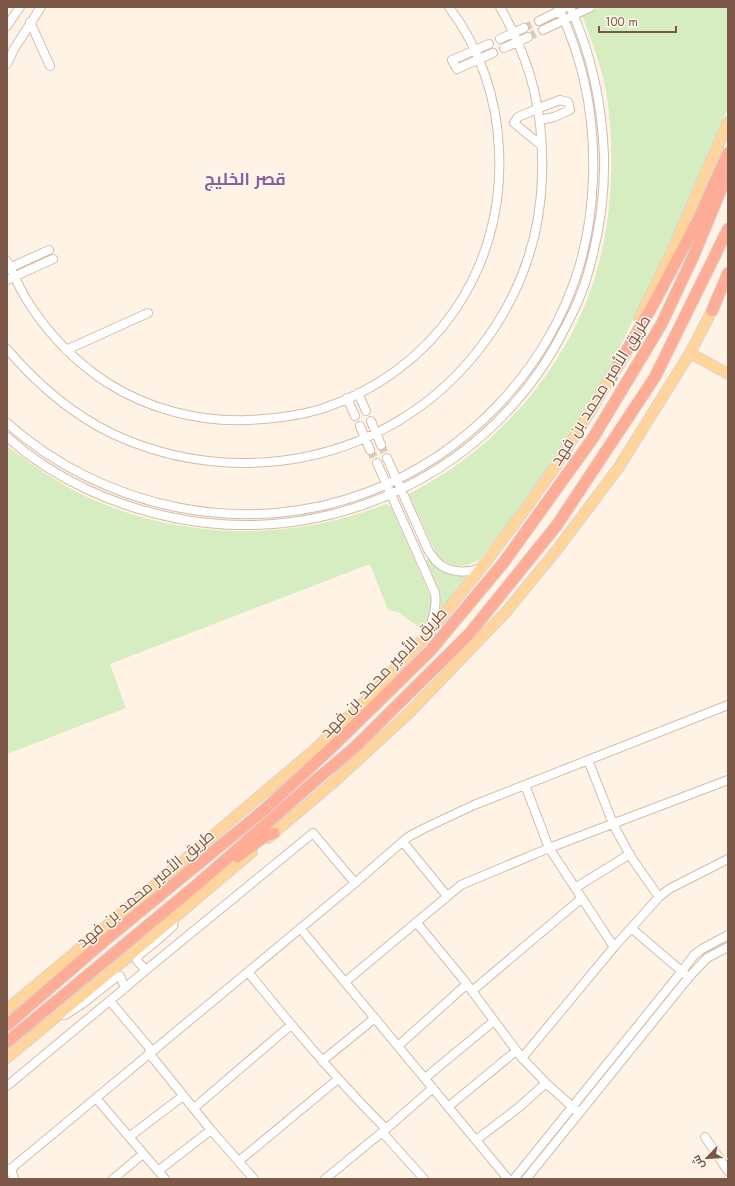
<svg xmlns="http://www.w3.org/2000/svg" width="735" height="1186" font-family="Jost,Cairo,sans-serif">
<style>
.park{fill:#d5edc1}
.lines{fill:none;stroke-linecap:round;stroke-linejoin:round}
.minor-tunnel{stroke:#ddccbd;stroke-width:8;stroke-dasharray:8 4;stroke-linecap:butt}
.minor-casing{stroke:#d4bcac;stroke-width:10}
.major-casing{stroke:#dcd3cf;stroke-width:12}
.highway-casing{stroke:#dcd3cf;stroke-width:13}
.minor{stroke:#fff;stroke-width:8}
.major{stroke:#ffd59b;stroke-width:10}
.highway{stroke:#feac96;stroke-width:11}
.labels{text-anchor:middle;stroke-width:3;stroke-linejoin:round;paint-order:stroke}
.street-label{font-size:16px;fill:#7a5747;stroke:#fff7ed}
.neighbourhood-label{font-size:17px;font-weight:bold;fill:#87629e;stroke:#fff7ed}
</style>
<rect width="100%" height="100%" fill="#fef3e4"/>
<!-- park -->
<path class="park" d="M601 7H728V108L667 248 611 366 552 461 520 508 486 551 479 560 469 564 460 566 453 565 447 563 440 559 434 549 409 494C481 457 539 399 575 327 583 311 590 294 595 277 605 245 610 211 611 178 612 149 611 120 606 91 601 65 592 40 582 16Z
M7 446C31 464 56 482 83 495 177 540 289 543 386 504L391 507 430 595C434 605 430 616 426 625L420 628 398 612 388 610 370 564 110 664 126 708 7 754Z
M428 559C439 572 451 576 468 575L456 592 440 612C442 592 433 578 425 561Z"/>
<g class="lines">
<!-- minor-tunnel -->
<path class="minor-tunnel" d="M524 28 539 21
M528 37 543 30
M381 445 387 458
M370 450 377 463"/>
<!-- minor casing -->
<g class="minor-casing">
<path id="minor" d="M539 21 563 9
M30 22 50 66
M7 26 20 7
M543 30 591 7
M500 39 524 28
M489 44 452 60 457 69 493 53
M504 48 528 37
M7 64 14 49 41 7
M540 120 554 117 570 110 568 102 560 100 539 108 518 117 514 123 542 146
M7 261C13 273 18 285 25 297 45 330 73 360 106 382 148 409 198 422 248 420 272 419 298 416 321 409 435 372 505 268 499 150 497 99 480 48 449 7
M7 269 49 250
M7 280 53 259
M7 349C37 384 71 414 113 434 238 492 389 462 476 353 517 302 540 243 542 177 544 113 532 63 500 7
M66 350 148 313
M358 393 366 411
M347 398 355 416
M371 421 381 445
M7 423C104 509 245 539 368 492 466 455 544 373 577 274 587 243 592 209 593 177 595 118 584 60 558 7
M360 426 370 450
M7 437C54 479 114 506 175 518 332 550 494 471 565 328 574 311 583 292 588 273 599 235 605 195 604 156 602 103 592 55 570 7
M387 458 429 552C432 555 434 559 437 562 448 573 469 574 482 567
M377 463 435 593C437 606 434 617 429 629
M588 760 614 826 631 857 659 897
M525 785 549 848 614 947
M403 842 447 896
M575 888 630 854
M416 922 463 979 522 1058 548 1085 576 1110
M300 928 508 1179
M631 928 685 974
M146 970 137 961 138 956 160 938 173 926 174 918
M248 972C292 1026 336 1079 386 1129
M345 982 461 885 549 848 728 780
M472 991 582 898
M110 1001 152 1051
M65 1015 82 1004 115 978 120 976 125 988
M398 1046 467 984
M149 1053 211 1130 254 1179
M522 1058 614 947 659 897 669 889 728 859
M322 1061 375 1018
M425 1078 494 1021
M7 1086 125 988 146 970 313 833 355 883
M96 1098 165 1179
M448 1107 516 1051
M194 1108 291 1025
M382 1132 424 1179
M129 1137 183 1096
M705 1137 728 1171
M476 1140 518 1108 546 1083
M239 1161 338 1079
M11 1168 14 1179
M158 1171 211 1130
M7 1172 355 883 408 837 427 827 474 805 728 705
M113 1179 143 1154
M325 1179 386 1129 433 1088
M514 1179 682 971 694 955 702 949 728 935
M526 1179 689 977 707 958 728 947"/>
</g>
<!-- major casing -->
<g class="major-casing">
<path id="major" d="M639 319 672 251 728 122
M690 353 728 374
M268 838 334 782 409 713 506 612 556 551 619 467 690 353 716 303
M7 1009 79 949 314 750 368 698 427 635 482 567 524 511 557 464 593 407 619 362
M7 1058 114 969 252 852"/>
</g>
<!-- highway casing -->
<g class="highway-casing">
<path id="highway" d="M712 311 728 273
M616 369 654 303 698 220 728 153
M237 857 265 836 274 833
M7 1025 103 942 264 810 329 750 430 651 504 562 593 438 661 325 693 257 728 173
M7 1042 199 883 315 781 354 748 470 633 557 525 655 377 728 229"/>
</g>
<!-- minor -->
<use href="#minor" class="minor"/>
<!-- major -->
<use href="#major" class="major"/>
<!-- highway -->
<use href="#highway" class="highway"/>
</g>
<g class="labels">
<!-- street labels -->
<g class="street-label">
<text transform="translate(600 390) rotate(-58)" y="6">طريق الأمير محمد بن فهد</text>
<text transform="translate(383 672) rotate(-46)" y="6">طريق الأمير محمد بن فهد</text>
<text transform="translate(145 888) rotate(-40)" y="6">طريق الأمير محمد بن فهد</text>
</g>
<!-- neighbourhood labels -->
<g class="neighbourhood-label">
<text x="245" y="185">قصر الخليج</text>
</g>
</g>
<!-- border -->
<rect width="735" height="1186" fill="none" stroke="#7a5747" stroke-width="16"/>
<!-- north arrow -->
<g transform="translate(707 1158) rotate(245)" stroke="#fff7ed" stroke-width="3" paint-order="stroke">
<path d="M0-3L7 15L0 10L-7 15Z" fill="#7a5747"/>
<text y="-6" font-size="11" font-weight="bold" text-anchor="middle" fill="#7a5747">ش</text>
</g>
<!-- scale -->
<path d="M599 26v6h77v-6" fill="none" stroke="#7a5747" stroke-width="2"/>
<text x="605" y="26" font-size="12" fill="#7a5747" stroke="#fff7ed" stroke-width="3" paint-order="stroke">100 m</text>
</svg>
